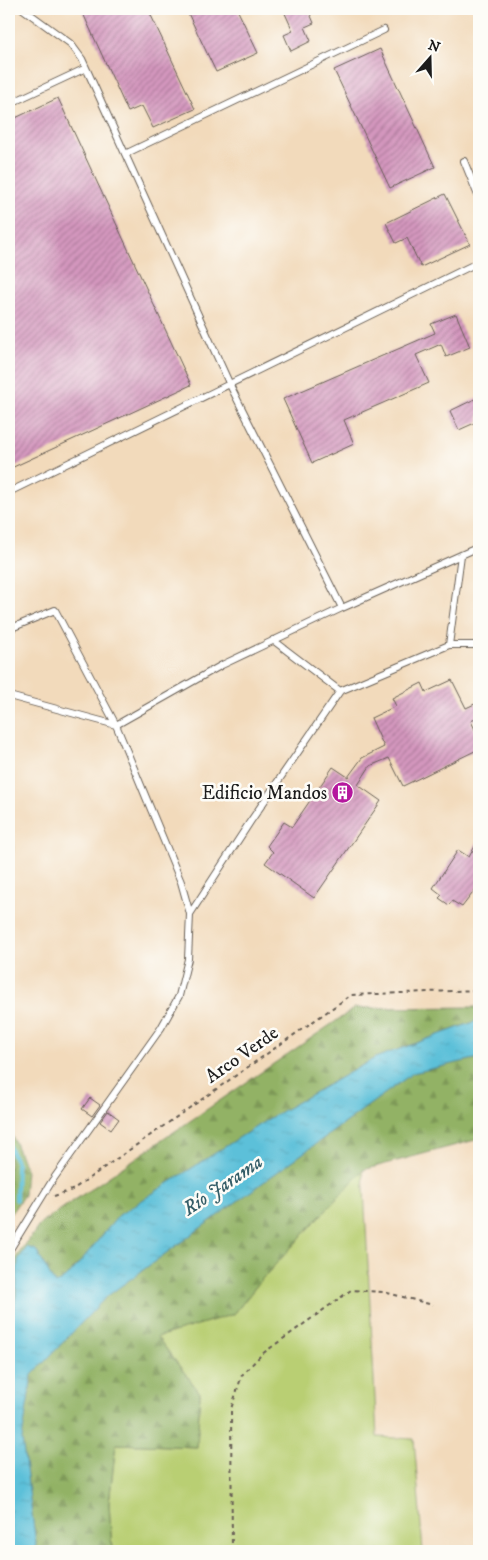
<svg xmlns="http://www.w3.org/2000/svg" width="488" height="1560" font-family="'IM FELL DW Pica',serif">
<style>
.grass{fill:#b9cf73;stroke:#6a7648}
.forest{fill:url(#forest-firs);stroke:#576740}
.water{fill:url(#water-ripples);stroke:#3c6e7a}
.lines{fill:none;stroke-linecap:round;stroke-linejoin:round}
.stream{stroke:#5bc0d9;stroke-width:4}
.building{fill:url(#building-hatch)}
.lane-casing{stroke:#675e54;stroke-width:8}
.path{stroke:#675e54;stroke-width:2;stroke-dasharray:4 4;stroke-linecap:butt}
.lane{stroke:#fff;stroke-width:6}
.labels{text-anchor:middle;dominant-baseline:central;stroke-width:5;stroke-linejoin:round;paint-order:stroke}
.poi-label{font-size:19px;fill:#1c1c1c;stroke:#fdfcf7;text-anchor:end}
.street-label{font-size:19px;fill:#1c1c1c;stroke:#fdfcf7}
.water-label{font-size:20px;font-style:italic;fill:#355e68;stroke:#fdfcf7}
</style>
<defs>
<pattern id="forest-firs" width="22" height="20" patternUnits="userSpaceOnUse" patternTransform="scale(1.25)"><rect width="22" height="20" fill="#92b265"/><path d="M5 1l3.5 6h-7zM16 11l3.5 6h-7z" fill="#7d9857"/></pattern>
<pattern id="water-ripples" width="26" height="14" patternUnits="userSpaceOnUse" patternTransform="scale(1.25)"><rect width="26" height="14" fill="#5bc0d9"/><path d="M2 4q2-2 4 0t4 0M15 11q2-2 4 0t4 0" fill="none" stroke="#4fa4ba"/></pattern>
<pattern id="building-hatch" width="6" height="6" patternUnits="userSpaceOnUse" patternTransform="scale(1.25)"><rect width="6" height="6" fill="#d497be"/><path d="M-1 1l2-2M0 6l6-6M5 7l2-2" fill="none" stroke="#ab7a9a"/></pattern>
</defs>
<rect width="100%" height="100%" fill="#fdfcf7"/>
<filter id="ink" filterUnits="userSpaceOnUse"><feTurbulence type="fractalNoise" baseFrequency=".02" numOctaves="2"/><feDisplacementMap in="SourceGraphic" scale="10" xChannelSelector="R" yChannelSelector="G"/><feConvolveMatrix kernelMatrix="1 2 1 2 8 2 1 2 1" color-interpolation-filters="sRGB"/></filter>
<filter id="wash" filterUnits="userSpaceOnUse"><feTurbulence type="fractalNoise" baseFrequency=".0096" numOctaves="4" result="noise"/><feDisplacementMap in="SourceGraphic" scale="20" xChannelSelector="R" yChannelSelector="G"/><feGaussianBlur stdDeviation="1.12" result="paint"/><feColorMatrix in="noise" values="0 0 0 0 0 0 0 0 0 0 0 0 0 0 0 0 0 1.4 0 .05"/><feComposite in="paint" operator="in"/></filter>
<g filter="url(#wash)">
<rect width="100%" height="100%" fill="#f2dabb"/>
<path class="grass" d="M363,1170L377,1437L414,1439L423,1551H112L109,1503L116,1444L197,1447L200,1393L157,1337L234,1314L262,1279Z"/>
<path class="forest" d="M9,766L13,849L9,888Z
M479,1007V1139L363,1170L262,1279L234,1314L157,1337L200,1393L197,1447L116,1444L109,1503L112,1551H9V1267L41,1223L355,1008Z
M9,1128L26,1170L24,1195L9,1216Z"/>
<path class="water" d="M479,1020V1058L413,1073L106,1297L32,1375L22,1439L37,1551H9V1331L16,1297L18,1260L27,1247L36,1250L55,1284L70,1274L119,1215L268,1119L375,1058Z"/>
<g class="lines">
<path class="stream" d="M9,1146L17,1164L16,1200"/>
</g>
<g id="blocks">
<path class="building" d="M81,9H148L195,109L153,128L142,106L128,112Z
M186,9H237L258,53L216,72Z
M283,9H308L314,23L305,27L311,41L291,51L284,35L293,31Z
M380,49L435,167L390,188L334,70Z
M58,98L191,385L9,469V121Z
M445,194L470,244L421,267L407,238L396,243L386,223Z
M456,314L470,347L446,357L441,344L416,355L429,383L344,420L354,444L312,463L283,399L435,333L431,324Z
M479,397V421L459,430L450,411Z
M452,680L466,708L479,702V717L471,721L479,738V749L403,786L389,758L370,766L358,785L381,801L314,898L265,863L273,852L267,846L284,822L292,827L333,767L348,777L362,758L384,747L371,718L396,706L392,698L422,683L426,692Z
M479,839V885L462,907L452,901L449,905L439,898L442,895L433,888L458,850L469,857Z
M90,1098L100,1105L92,1116L82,1109Z
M108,1111L119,1119L111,1130L100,1122Z"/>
</g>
</g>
<g filter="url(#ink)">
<use href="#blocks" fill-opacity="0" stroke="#675e54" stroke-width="1"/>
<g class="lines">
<defs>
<path id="lane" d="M23,9L71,44L82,59L230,385L342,608
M9,104L86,68
M125,154L384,30
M464,161L479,198
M9,492L479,262
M9,629L55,610L116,725L181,882L190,914L188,959L179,996L161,1028L52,1181L9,1251
M273,640L340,691
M449,645L461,555
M9,696L116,725L222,665L342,608L479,547
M190,914L250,822L340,691L449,645H479"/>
</defs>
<use href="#lane" class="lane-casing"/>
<path class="path" d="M54,1196L72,1190L351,995L479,990
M232,1551L231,1409L242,1375L262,1354L351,1290L384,1292L433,1305"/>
<use href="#lane" class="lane"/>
</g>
</g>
<defs>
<symbol id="building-disc" viewBox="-11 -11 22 22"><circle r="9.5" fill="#b5179e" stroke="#fdfcf7"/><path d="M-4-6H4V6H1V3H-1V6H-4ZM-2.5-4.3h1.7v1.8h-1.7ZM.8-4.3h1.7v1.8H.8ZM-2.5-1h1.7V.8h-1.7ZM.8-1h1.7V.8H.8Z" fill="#fff"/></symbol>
</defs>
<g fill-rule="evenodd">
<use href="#building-disc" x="330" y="780" width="25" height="25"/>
</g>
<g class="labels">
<g class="poi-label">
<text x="327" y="793">Edificio Mandos</text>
</g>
<g class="street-label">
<text transform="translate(242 1055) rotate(-35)">Arco Verde</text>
</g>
<g class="water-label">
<text transform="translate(223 1186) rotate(-34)">Río Jarama</text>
</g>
</g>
<rect width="488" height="1560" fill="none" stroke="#fdfcf7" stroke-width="30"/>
<g transform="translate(430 58) rotate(20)" stroke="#fdfcf7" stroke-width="4" paint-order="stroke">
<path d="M0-4L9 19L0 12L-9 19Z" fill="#1c1c1c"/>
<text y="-8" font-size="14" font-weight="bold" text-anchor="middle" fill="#1c1c1c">N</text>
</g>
</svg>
